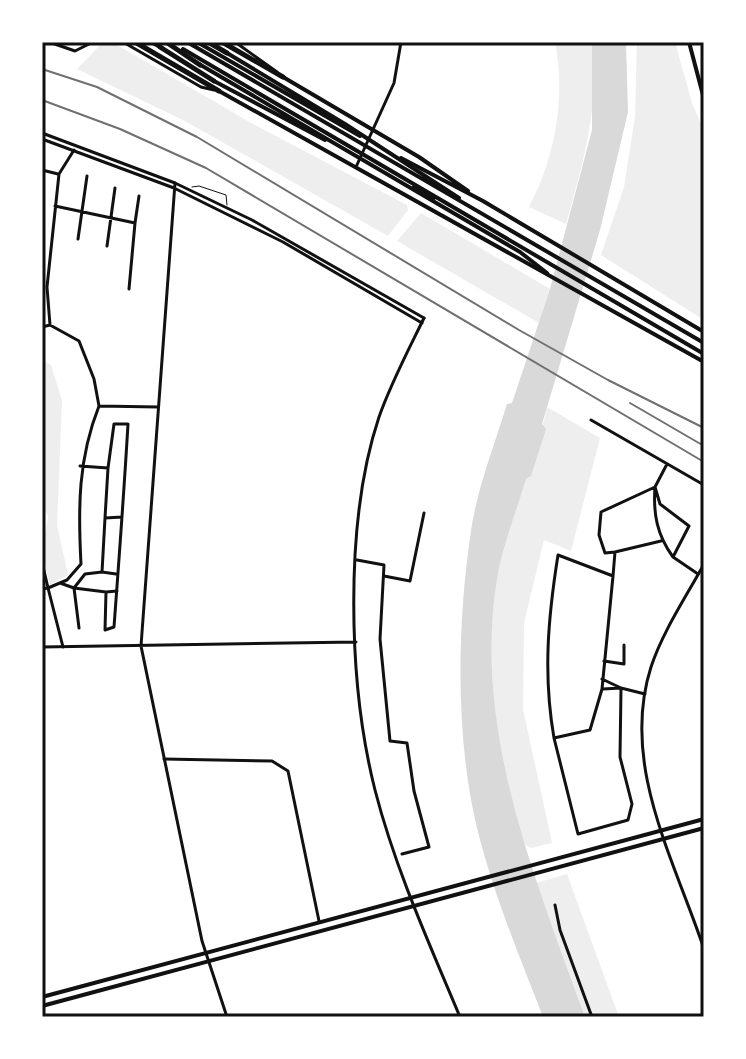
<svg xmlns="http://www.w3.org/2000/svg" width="746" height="1059" font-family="Karla,sans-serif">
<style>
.green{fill:#eee}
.water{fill:#d9d9d9}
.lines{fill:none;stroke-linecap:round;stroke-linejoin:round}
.service{stroke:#111;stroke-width:1}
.minor{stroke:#111;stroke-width:3}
.tertiary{stroke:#111;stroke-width:3}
.secondary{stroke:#111;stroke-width:4}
.primary{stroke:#111;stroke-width:4}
.trunk{stroke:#111;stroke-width:4}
.motorway{stroke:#111;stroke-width:5}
.rail{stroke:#707070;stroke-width:2}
.neatline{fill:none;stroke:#111;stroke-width:3}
</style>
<rect width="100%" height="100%" fill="#fff"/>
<path class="green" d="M103,42H112L253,124L407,205L408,210L388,236L185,121L77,69Z
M555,42H592C600,106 583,163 566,224L529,207C555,157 566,99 555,42Z
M637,42H675L692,103L704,131V320L601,255L624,187L635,117Z
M421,213L550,289L539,323L397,241Z
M43,360L51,365L62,401L57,525L68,575L50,585C41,550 43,549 48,516L42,506Z
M547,407L600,438L571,551L544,540L524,623L523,709L552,843L531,848L523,844C496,765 483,655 498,573C504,542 517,510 526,479L531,476Z
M567,874L619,1017H585L536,883Z"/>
<path class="water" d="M592,42H626L628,112L600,230L542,424L546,429L531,476L526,479C517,510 504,542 498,573C471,727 534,875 585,1017H543C519,955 493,893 477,828C455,737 457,624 471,531C477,489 494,446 507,404L512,403L550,289L592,130Z"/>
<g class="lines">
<path class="service" d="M192,187L199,186L226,195L227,205"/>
<path class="minor" d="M49,42L75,51L93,42
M123,42L201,87L214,90
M235,42L277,72
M42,170L58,174
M175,183L252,220L424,318
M174,188L283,242L422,323
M55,206L135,223L129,289
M135,223L139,196
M78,239L87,176
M107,246L115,188
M50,325L47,287L59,174L74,150
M42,327L50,325L79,341L94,379L99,406
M591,420L704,485
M667,464L655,487L660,504L689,526L673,557L698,574
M80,466L108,468L114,424H128C124,492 119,560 114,627L105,630L106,592L117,591
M108,468L105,518L122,517
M105,518L102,572L116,574
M615,552L605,553L599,535L601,512L655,487C653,514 657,535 673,557
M357,560L384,565L380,639L390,741L407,743L414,791L429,847L402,854
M42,562L48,588L42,589
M102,572L85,574L74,588L106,592
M384,576L410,581L424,513
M613,576L615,552L661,541
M60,583L74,588L79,628
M63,647L48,588L67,580L81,564C78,508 78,459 99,406L158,407
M604,661L624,664V645
M602,679L621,688L603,689
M554,738C543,675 548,618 558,555L613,576L602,689L590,730L554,738L578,834L628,820L632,804L620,757L621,688L645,694
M164,759L272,761L288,771L319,921
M555,905L560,930L592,1017"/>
<path class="tertiary" d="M42,133L175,183L141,646L202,941L227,1017
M42,139L174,188
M356,167L394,83L401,42
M424,318C408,351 391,383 379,417C344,522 348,683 375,790C395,868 429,943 460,1017
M704,564C686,597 663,631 651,667C620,764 674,859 704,949
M42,647L356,642"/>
<path class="secondary" d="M689,42L704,99"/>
<path class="primary" d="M283,77L419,157L468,191
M219,91L704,362
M401,158L483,201L704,332
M42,997L704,819
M42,1006L704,828"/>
<path class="trunk" d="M151,42L162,48
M187,42L704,343
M197,42L360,136
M183,49L704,354
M227,53L345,124L459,198
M199,64L520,252L547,273
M214,81L325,140
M414,187L434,198"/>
<path class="motorway" d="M135,42L219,91
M166,42L200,65
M208,42L227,53
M222,42L283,77
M160,47L214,81"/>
<path class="rail" d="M42,69L97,87L197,137L519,330L608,380L704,428
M42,100L120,129L206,168L704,462
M630,403L704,446"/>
</g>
<rect width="746" height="1059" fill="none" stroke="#ffffff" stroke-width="88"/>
<rect x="44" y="44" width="658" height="971" class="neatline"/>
</svg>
